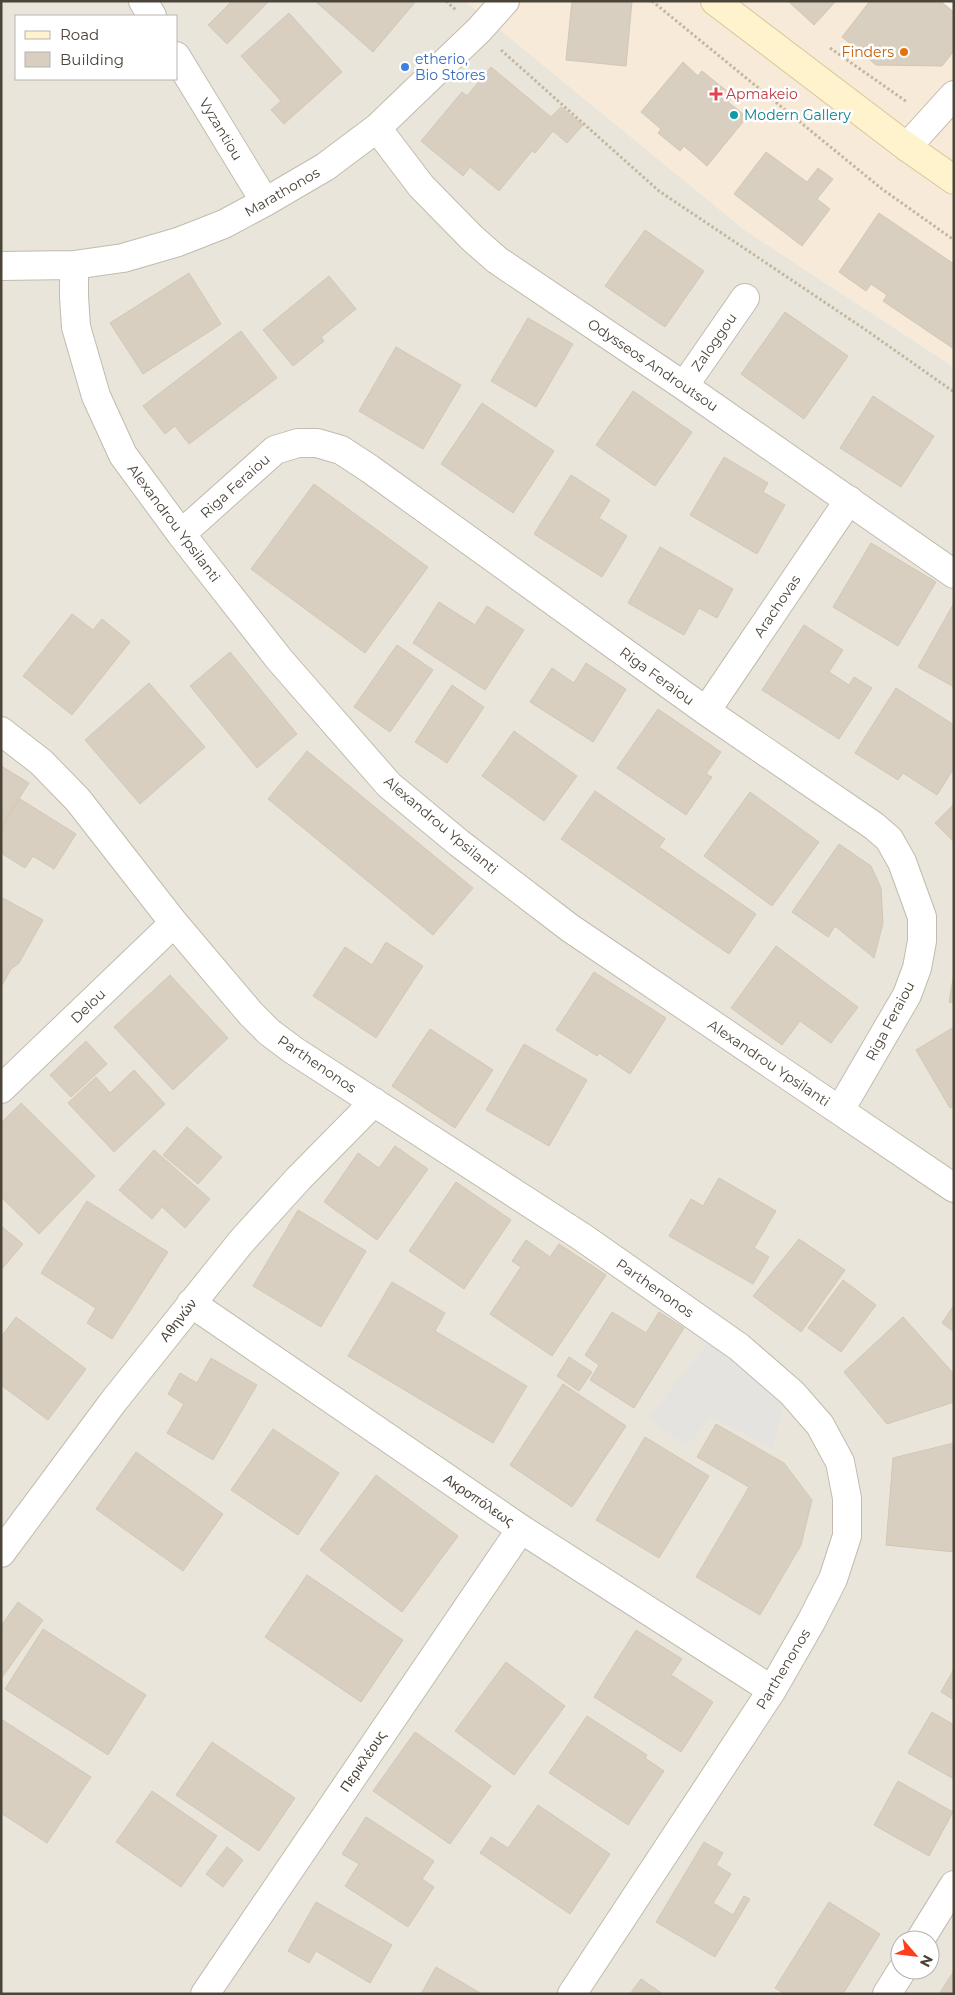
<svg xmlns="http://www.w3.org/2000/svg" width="955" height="1995" font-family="Montserrat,sans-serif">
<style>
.residential{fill:#eae5da;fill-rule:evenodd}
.commercial{fill:#f7ead8}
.parking{fill:#e5e3e0}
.building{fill:#d8cfc1;stroke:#d3c7b4}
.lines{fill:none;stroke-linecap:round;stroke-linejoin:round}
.minor-casing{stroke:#c2bbae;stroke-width:30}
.secondary-casing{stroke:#d6c79b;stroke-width:30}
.path{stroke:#c4b79f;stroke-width:3;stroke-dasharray:2.5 2.5;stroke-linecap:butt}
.minor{stroke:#fff;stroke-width:28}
.secondary{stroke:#fff3cd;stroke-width:28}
.food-dot{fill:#e8710a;stroke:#fff;stroke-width:2}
.shop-dot{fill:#3f7fe0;stroke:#fff;stroke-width:2}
.health-dot{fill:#e0444e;stroke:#fff;stroke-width:2}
.culture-dot{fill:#0f9aa8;stroke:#fff;stroke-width:2}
.labels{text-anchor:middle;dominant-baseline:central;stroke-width:5;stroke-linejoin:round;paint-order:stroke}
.food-label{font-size:14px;fill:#c56008;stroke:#fff;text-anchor:end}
.shop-label{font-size:14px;fill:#366cbe;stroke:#fff;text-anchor:start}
.health-label{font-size:14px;fill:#be3a42;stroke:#fff;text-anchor:start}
.culture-label{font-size:14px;fill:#0d838f;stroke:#fff;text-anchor:start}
.street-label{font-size:14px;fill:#4b4439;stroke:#fff}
</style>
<rect width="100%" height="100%" fill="#f6f3ec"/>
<path class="residential" d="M1,1H465L746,231L954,367V1972L939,1994H1ZM16,16H176V79H16ZM900,1940H930V1970H900Z"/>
<path class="commercial" d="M465,1H941L954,13V367L746,231Z"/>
<path class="parking" d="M714,1335L786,1395L772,1448L712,1417L686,1447L648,1417Z"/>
<path class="building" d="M232,1H269L227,44L208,25Z
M315,1H416L373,52Z
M572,1H632L626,66L566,60Z
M788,1H836L814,25Z
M870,1H940L954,12V51L942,66L876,65L842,37Z
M289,13L342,72L284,124L271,110L281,101L241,56Z
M683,62L698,76L702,71L733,96L728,102L747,117L707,166L684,146L680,151L658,133L661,129L641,112Z
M491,67L551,117L561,107L583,125L567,143L553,131L535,153L532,151L499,191L470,167L463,176L421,141L462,92L467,96Z
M766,152L807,182L818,168L833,179L817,199L830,209L802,246L734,194Z
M879,213L954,264V349L883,301L887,295L871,284L866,291L839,272Z
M645,230L704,271L665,327L605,286Z
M189,273L221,324L143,374L110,323Z
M329,276L356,309L321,337L324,341L293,366L263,330Z
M785,312L848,356L804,419L741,374Z
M528,318L573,344L536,407L491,381Z
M241,331L277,378L189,444L175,426L165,434L143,406Z
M396,347L461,385L423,449L359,411Z
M633,391L692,432L655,486L596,445Z
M873,396L934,436L901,487L840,448Z
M482,403L554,451L513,513L441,464Z
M724,457L768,483L763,492L785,505L757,554L690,515Z
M571,475L610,500L599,518L627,536L602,577L534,534Z
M314,484L428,567L365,653L251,569Z
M871,543L936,582L898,646L833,607Z
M660,547L733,589L717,618L699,608L684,635L628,603Z
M439,602L475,625L487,606L524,630L485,690L413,643Z
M954,603V687L918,667Z
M72,614L93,630L102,619L130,642L72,715L23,676Z
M804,625L843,650L829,672L849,685L854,677L872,688L839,739L762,690Z
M397,645L433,670L390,732L354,707Z
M230,652L297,734L257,768L190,686Z
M586,663L626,689L593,742L530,702L552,668L574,683Z
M149,683L205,747L140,804L85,740Z
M452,685L484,707L447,763L415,742Z
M896,688L954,725V768L937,795L903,773L898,780L855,753Z
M658,709L721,752L706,774L712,777L686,815L617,768Z
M514,731L577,776L544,821L482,776Z
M307,751L473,888L433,935L268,799Z
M1,766L29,783L1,827Z
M595,791L665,839L659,847L756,914L729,954L561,839Z
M750,792L819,842L772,906L704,856Z
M20,799L76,834L54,869L33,856L25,868L1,853V829Z
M954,804V842L935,823Z
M839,844L871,866L881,888L883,923L874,958L835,926L828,937L792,912Z
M1,897L43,920L19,963L11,969L1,987Z
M386,942L423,966L376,1038L313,996L345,947L372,965Z
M776,946L858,1007L831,1043L800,1021L782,1045L731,1008Z
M594,972L666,1018L630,1074L599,1053L597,1056L556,1030Z
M954,973V1003L949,1002Z
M170,975L228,1038L173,1090L114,1027Z
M954,1027V1106L950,1108L916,1050Z
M430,1029L493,1070L455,1128L392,1086Z
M86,1041L107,1064L71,1097L50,1075Z
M524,1044L587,1080L549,1146L486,1110Z
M134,1070L165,1104L114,1152L68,1103L96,1077L110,1093Z
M21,1103L95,1176L39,1234L1,1197V1123Z
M187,1127L222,1157L198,1184L163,1155Z
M395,1146L428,1169L377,1240L324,1202L358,1153L379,1168Z
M154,1150L210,1199L185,1228L162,1207L152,1219L119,1190Z
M719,1178L776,1211L754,1248L769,1257L753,1284L669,1236L691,1199L703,1206Z
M456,1182L511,1220L464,1289L409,1251Z
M87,1201L168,1252L112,1339L87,1323L96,1308L41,1273Z
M298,1210L366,1251L321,1327L253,1286Z
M1,1226L23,1244L1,1270Z
M799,1239L845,1270L801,1332L753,1296Z
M526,1240L550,1257L559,1244L606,1275L552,1356L490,1314L521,1267L512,1261Z
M843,1280L876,1305L841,1352L808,1328Z
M392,1282L445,1313L435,1331L527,1386L493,1443L348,1356Z
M954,1305V1332L942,1323Z
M612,1312L646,1333L659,1312L684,1328L634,1408L590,1380L599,1365L585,1355Z
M16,1317L86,1369L48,1420L1,1385V1337Z
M903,1317L954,1374V1402L887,1424L844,1372Z
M569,1357L592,1372L579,1391L557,1376Z
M211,1358L257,1385L213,1460L167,1433L184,1404L168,1394L180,1373L197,1383Z
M563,1384L626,1426L572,1507L510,1465Z
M716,1424L784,1463L812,1500L801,1545L760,1615L696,1577L749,1487L697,1457Z
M273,1429L339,1473L298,1535L231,1490Z
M645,1437L709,1476L659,1558L596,1520Z
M954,1443V1552L886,1545L893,1458Z
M136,1452L223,1514L183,1571L96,1509Z
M376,1475L458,1536L402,1612L320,1550Z
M307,1575L403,1640L361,1702L265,1637Z
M18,1602L43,1620L1,1679V1626Z
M43,1629L146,1695L108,1755L5,1689Z
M636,1630L682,1659L671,1675L713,1702L681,1752L594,1697Z
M506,1662L565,1706L514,1775L455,1731Z
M954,1669V1700L941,1692Z
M932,1712L954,1725V1779L908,1753Z
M587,1716L647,1755L645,1758L664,1771L628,1825L549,1773Z
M1,1719L91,1777L47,1843L1,1813Z
M415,1732L491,1786L450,1844L373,1791Z
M212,1742L295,1798L259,1851L176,1795Z
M898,1781L953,1812L929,1856L874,1825Z
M152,1791L217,1836L181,1887L116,1842Z
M538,1805L610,1854L570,1914L480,1853L491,1837L508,1848Z
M366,1817L434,1861L422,1879L434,1887L408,1927L345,1886L359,1864L342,1854Z
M704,1842L723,1853L716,1865L731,1874L713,1903L733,1915L744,1896L750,1899L715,1957L656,1922Z
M227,1847L243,1860L223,1887L206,1874Z
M316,1902L392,1945L370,1983L316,1951L309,1963L288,1951Z
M829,1902L880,1934L843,1994H785L775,1988Z
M436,1967L482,1994H421Z
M954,1971V1994H939Z
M641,1979L663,1994H630Z"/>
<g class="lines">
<defs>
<path id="minor" d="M143,1L152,16
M176,56L265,202
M377,128L421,186L472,238L497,260L684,386L954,574
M907,147L954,95
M74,265V297L76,327L96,396L123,455L181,534L279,659L389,785L459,843L570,928L954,1188
M1,266L74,265L123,258L178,242L224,224L265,202L325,167L377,128L479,30L505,1
M684,386L745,298
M181,534L275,450L298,443H317L341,450L370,469L706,711L874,826L889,839L902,862L922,917V941L917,968L907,995L840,1110
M706,711L849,500
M1,731L41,762L78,800L174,923L251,1014L269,1032L293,1050L582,1237L739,1347L792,1393L820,1425L840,1462L847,1498V1536L833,1579L811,1622L772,1690L572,1994
M1,1089L174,923
M191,1303L521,1529L772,1690
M1,1553L113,1402L241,1242L299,1178L374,1102
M920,1940L954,1885
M205,1994L521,1529
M887,1994L902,1970"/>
<path id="secondary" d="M715,1L907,147L954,180"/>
</defs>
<use href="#minor" class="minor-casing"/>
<use href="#secondary" class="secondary-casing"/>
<path class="path" d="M446,1L457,11
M652,1L882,189L954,240
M830,48L907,102
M501,50L659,191L863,328L954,392"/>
<use href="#minor" class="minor"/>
<use href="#secondary" class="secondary"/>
</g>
<circle class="food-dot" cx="904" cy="52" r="5"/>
<circle class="shop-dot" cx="405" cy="67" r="5"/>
<path class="health-dot" d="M713.5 86.5h5v5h5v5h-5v5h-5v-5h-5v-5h5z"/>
<circle class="culture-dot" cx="734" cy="115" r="5"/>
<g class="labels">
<g class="food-label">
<text x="894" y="52">Finders</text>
</g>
<g class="shop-label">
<text x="415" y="59">etherio,<tspan x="415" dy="16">Bio Stores</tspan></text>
</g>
<g class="health-label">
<text x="726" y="94">Apmakeio</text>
</g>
<g class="culture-label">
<text x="744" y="115">Modern Gallery</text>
</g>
<g class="street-label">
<text transform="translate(221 129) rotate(59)">Vyzantiou</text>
<text transform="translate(282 192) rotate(-30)">Marathonos</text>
<text transform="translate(714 342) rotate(-55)">Zaloggou</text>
<text transform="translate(653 365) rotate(34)">Odysseos Androutsou</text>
<text transform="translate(235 486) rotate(-42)">Riga Feraiou</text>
<text transform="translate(174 523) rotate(53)">Alexandrou Ypsilanti</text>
<text transform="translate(777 606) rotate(-56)">Arachovas</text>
<text transform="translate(657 676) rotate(36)">Riga Feraiou</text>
<text transform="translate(441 825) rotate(40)">Alexandrou Ypsilanti</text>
<text transform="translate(88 1006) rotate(-44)">Delou</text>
<text transform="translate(890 1021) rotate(-62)">Riga Feraiou</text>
<text transform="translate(769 1063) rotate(34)">Alexandrou Ypsilanti</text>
<text transform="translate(317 1064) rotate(34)">Parthenonos</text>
<text transform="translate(655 1288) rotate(35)">Parthenonos</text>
<text transform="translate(178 1320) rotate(-52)">Αθηνών</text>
<text transform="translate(479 1500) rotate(34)">Ακροπόλεως</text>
<text transform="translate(783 1669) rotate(-59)">Parthenonos</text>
<text transform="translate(363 1761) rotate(-56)">Περικλέους</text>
</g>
</g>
<rect width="955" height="1995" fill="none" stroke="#4b4439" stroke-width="5"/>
<rect x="15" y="15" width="162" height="65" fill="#ffffff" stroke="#b7b4b0"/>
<rect x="25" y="31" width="25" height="8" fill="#fff3cd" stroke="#b7b4b0"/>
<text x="60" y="40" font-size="15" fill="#4b4439">Road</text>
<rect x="25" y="52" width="25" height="15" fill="#d8cfc1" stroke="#b7b4b0"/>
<text x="60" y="65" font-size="15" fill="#4b4439">Building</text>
<g transform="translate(915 1955) rotate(118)"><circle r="24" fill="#ffffff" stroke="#b7b4b0"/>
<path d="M0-4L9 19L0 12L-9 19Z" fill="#fc3f1d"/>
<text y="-8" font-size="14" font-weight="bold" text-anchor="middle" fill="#4b4439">N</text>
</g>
</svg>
